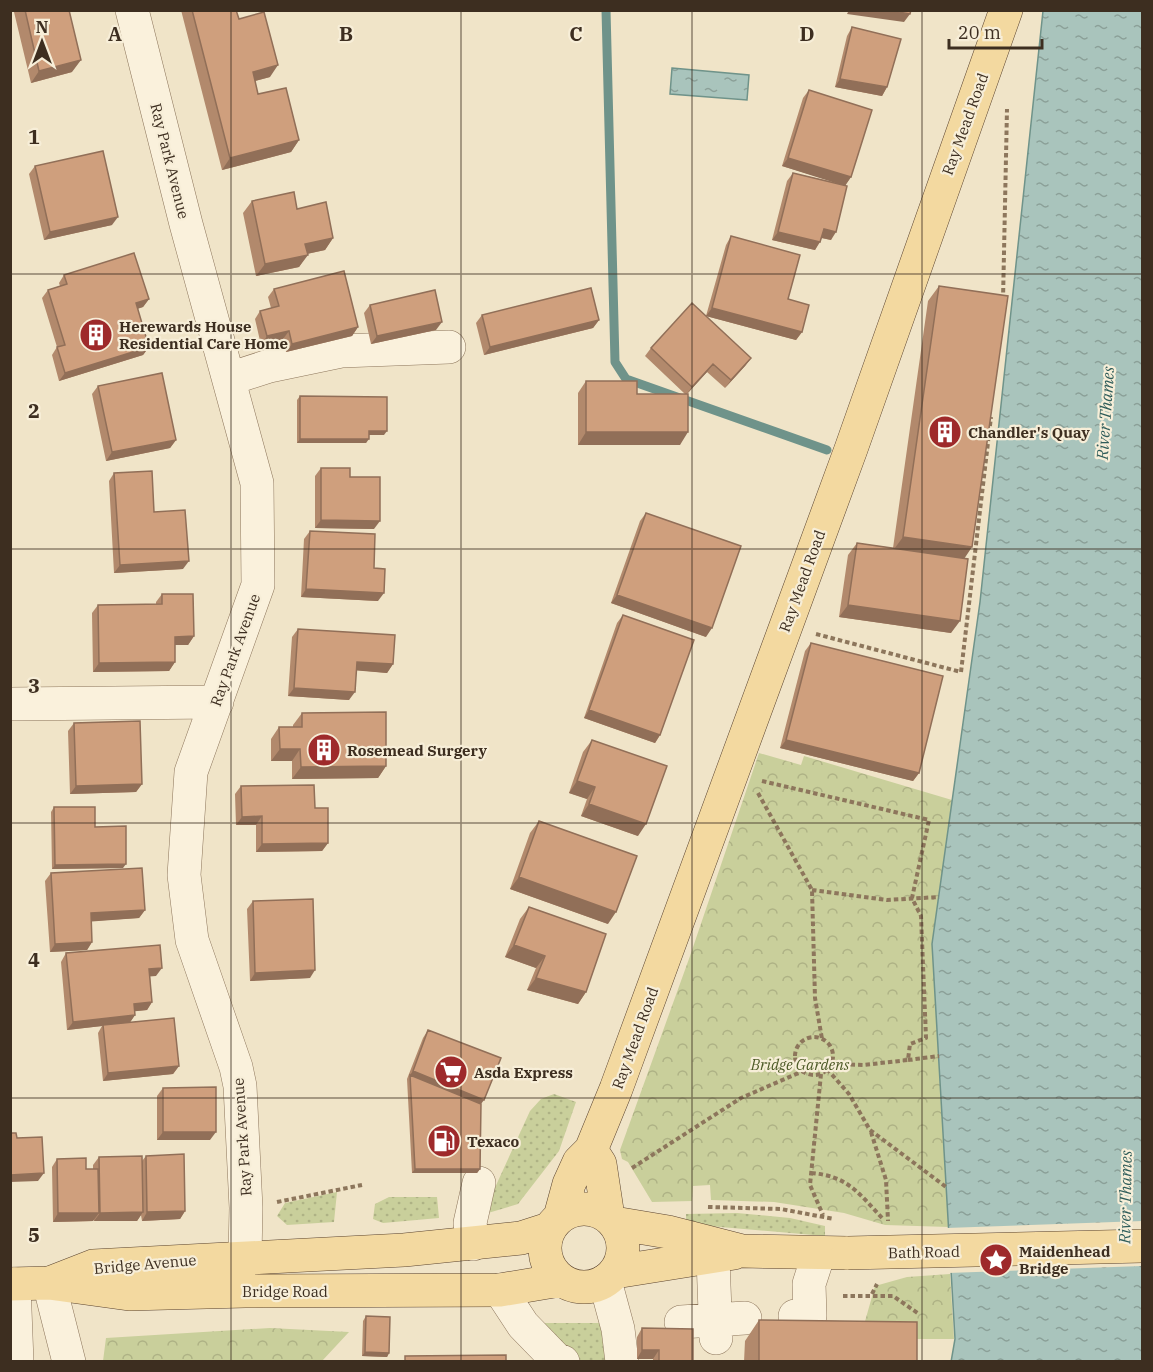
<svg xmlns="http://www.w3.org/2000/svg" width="1153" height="1372" font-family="'IBM Plex Serif',serif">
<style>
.grass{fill:url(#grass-dots)}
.forest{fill:url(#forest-crowns)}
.water{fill:url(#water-ripples);stroke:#6f938a;stroke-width:1.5}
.pier{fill:#f0e4c8}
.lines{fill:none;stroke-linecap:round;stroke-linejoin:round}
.stream{stroke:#6f938a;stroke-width:9}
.minor-casing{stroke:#8d765c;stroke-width:34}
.major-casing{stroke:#5b4430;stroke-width:34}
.path{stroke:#8d765c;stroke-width:4;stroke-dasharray:4.5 3;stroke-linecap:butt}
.minor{stroke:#faf1dc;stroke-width:33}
.major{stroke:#f3d9a0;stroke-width:33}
.major-bridge-casing{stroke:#5b4430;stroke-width:34;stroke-linecap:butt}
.major-bridge{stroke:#f3d9a0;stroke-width:33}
.wall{fill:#b2896c}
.shaded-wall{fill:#916f58}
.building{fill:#cf9f7d;stroke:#916f58;stroke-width:1.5}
.grid{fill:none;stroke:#3d2e20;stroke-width:1.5;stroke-opacity:0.55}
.labels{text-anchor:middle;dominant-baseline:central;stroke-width:4.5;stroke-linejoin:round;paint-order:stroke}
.street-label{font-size:15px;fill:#3d2e20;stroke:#f7eed8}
.poi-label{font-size:15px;font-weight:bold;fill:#3d2e20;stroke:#f7eed8;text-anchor:start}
.park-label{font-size:15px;font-style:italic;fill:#4d5a26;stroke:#f7eed8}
.water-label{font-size:16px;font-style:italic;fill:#2f5d5a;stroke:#f7eed8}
.grid-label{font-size:20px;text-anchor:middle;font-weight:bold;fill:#3d2e20;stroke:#f7eed8;stroke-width:4.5;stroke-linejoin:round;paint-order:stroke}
</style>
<defs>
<pattern id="grass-dots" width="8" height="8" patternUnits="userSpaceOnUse" patternTransform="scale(1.5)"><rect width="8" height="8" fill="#c9cf9b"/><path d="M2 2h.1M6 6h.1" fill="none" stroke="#aeb285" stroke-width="1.8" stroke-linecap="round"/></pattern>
<pattern id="forest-crowns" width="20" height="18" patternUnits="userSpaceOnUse" patternTransform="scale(1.5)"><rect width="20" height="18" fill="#c9cf9b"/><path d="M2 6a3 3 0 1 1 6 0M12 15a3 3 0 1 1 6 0" fill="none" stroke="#aeb285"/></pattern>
<pattern id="water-ripples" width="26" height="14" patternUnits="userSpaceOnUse" patternTransform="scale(1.5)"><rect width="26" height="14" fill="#a9c4bc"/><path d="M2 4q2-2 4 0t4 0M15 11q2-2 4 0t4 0" fill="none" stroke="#8ba098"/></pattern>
</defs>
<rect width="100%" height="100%" fill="#f0e4c8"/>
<path class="grass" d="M554,1094L576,1102L559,1151L518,1204L488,1213L487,1205L530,1111L541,1099Z
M337,1192L334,1222L287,1225L277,1216L285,1203Z
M389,1197H437L439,1218L383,1223L373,1219L375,1204Z
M737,1213L790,1218L825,1226V1236L686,1224V1214Z
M530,1323H604L608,1361L580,1360L544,1338Z"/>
<path class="forest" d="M759,753L801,765L804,756L952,800L932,944L949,1227L885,1225L844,1213L774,1202L711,1200L710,1185L693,1186L692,1201L652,1202L628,1162L622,1159L620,1150L690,956Z
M950,1274L954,1339H860L875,1286L907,1277Z
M270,1328L349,1332L322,1361H103L106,1338Z"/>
<path class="water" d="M1043,11H1142V1361L951,1362L955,1339L932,944L980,602Z
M672,68L749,75L747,100L670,94Z"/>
<path class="pier" d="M1142,1221V1266L948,1273L946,1228Z"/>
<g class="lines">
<path class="stream" d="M606,10L615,362L626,379L827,450"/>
<defs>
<path id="minor" d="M132,10L186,224L257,483L258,585L191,772L184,875L192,940L236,1067L240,1086L246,1208L245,1256
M229,379L269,366L341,351L449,347
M10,704L217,702
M473,1244L470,1223L479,1183
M713,1259L716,1338
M605,1281L618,1329L622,1362
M49,1283L69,1362
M14,1284L17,1362
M500,1290L523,1325L556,1359L563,1362
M795,1316H810L809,1284L819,1253
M681,1322L745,1318"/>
<path id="major" d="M591,1150L600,1164L608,1217
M545 1248a39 39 0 1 1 78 0a39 39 0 1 1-78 0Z
M560,1217L569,1184L579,1162L591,1150L616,1089L851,449L1006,10
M614,1223L668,1232L742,1251L848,1253
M615,1272L734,1253
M52,1282L93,1266L404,1250L521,1238L549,1229
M10,1284L49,1283L129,1294L245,1291L500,1290L560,1280"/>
</defs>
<use href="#minor" class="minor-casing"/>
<use href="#major" class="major-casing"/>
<path class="path" d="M1003,300L1007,109
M816,634L961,672L991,417
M762,781L929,820L912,898L921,916L926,1038L910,1044L908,1060L863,1065L830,1064
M758,793L812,890L815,998L822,1039
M812,890L887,900L939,897
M795 1056a19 19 0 1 1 38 0a19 19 0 1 1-38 0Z
M908,1060L939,1056
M827,1069L849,1094L870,1130L946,1187
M821,1074L810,1185L823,1215
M871,1132L886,1180L888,1221
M632,1168L741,1098L803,1071
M811,1173C849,1176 859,1194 884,1220
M277,1202L362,1185
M708,1207L781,1209L834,1219
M872,1294L877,1284
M843,1296H893L919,1314"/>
<use href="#minor" class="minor"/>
<use href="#major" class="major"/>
<defs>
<path id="major-bridge" d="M848,1253L1142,1246"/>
</defs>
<use href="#major-bridge" class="major-bridge-casing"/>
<use href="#major-bridge" class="major-bridge"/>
</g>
<path class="wall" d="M15,10H69L72,72L31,83L14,12Z
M181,10H236L239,19L270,77L255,81L258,94L299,140L291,152L222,170Z
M852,27L887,87L882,96L835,87L847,36Z
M809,90L851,177L845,185L831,240L821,238L815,250L772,240L787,181L793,173L838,183L782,166L803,98Z
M35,166L112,225L44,240L29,174Z
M252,201L297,209L333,238L325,250L307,254L299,267L256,276L243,213Z
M731,236L788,299L802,332L796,340L706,316L726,245Z
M64,275L149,299L143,307L137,309L149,347L143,355L59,381L52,355L57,347L42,298L48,290L60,286L59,283Z
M939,286L964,558L951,633L839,617L848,555L857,543L893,548L928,301Z
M274,289L358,327L352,336L286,352L283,339L261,345L255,319L260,311L271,308L268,297Z
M370,305L436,330L371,344L364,313Z
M482,315L599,320L593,328L484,355L476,323Z
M651,348L751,358L745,366L725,388L707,372L687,394L680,445H578V393L586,381L637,394H685L645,356Z
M98,386L176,440L170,448L106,461L92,394Z
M300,396L384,435H369L366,443H297V400Z
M321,468L350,477L374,529L315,528V476Z
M114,473L154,512L183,569L114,573L109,481Z
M646,513L706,637L611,603L640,521Z
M310,531L374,568L378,601L301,597L304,539Z
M162,594L194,636L188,645H175V662L169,671L93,672L92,613L98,605L156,604V602Z
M623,615L660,735L655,743L584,718L617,623Z
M298,629L393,664L387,673L357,670L349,700L288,696L292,637Z
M811,643L919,773L913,781L780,748L805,651Z
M302,713L386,766L378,778L292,779V761H271V739L279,727H293V725Z
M74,723L142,784L136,792L70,794L68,731Z
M592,740L638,836L581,816L587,799L569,793L583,752Z
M241,786L315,808L328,843L322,851L256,852V825H236L235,794Z
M54,807L95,827L123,868L52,869L51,812Z
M539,821L608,924L510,889L530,833Z
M51,873L145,910L139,918L91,921L92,942L87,950L50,952L45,881Z
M253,901L310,978L250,981L247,909Z
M529,907L586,992L578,1004L527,990L536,968L505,957L520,919Z
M66,953L156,976H150L152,1002L147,1010L135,1011V1015L130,1022L179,1066L173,1074L103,1081L98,1033L102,1026L67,1030L61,962Z
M428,1030L481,1104L480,1169L477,1173H412L407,1079L423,1038Z
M163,1088L210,1140H157V1096Z
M146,1156L185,1211L180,1219L142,1221L141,1215L137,1221H94V1219L93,1221L53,1222L52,1167L57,1159L86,1169H93V1165L99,1157L142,1161Z
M366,1316L389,1353L387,1357L362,1356L363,1321Z
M759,1320L917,1362H744L745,1341Z
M642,1328L693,1362H653V1359H637V1337Z"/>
<path class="shaded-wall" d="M849,10H887L910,14L904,22L847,14Z
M81,60L72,72L31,83L39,71Z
M278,65L270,77L244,84L253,72Z
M840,79L887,87L882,96L835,87Z
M299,140L291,152L222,170L230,158Z
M788,158L851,177L845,186L782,166Z
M118,217L112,225L44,240L50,232Z
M824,229L836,232L831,240L818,237Z
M778,232L820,242L815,250L772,240Z
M333,238L325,250L297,256L305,244Z
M308,255L299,267L256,276L265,264Z
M149,299L143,307L130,311L136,303Z
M712,308L802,332L796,340L706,316Z
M599,320L593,328L484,355L490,347Z
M442,322L436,330L371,344L377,336Z
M358,327L352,336L286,352L292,344Z
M289,331L283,339L261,345L267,336Z
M149,347L143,355L59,381L65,373Z
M751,358L745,366L725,388L731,380Z
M713,364L707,372L686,395L692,387Z
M369,431H387L384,435H366Z
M586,432H688L680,445H578Z
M300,439H369L366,443H297Z
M176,440L170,448L106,461L112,452Z
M321,520L380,521L374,529L315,528Z
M903,537L972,547L962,562L892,552Z
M189,561L183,569L114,573L120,565Z
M306,589L384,593L378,601L301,597Z
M617,595L712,628L706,637L611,603Z
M848,605L960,621L951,633L839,617Z
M194,636L188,645H169L175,637Z
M175,662L169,671L93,672L99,663Z
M357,662L393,664L387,673L351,670Z
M294,688L355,692L349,700L288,696Z
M589,710L660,735L655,743L584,718Z
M786,740L919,773L913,781L780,748Z
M280,749H300L292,761H271Z
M386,766L378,778L292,779L301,767Z
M577,781L595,787L587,799L569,793Z
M142,784L136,792L70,794L76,786Z
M589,804L646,824L638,836L581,816Z
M262,816L256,825H236L242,817Z
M328,843L322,851L256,852L262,844Z
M126,864L123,868L52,869L55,865Z
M519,877L616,912L608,924L510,889Z
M145,910L139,918L85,922L91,913Z
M92,942L87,950L50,952L55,944Z
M514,945L545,956L536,968L505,957Z
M162,968L156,976L143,977L149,969Z
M315,970L310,978L250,981L255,973Z
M536,978L586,992L578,1004L527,990Z
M152,1002L147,1010L128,1012L134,1004Z
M135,1015L129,1024L103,1025L102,1026L67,1030L73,1022Z
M179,1066L173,1074L103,1081L108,1073Z
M413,1071L484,1100L478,1108L410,1075Z
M163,1132H216L210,1140H157Z
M415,1169H480L477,1173H412Z
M44,1173L38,1181L10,1182V1175Z
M185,1211L180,1219L142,1221L147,1212Z
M143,1212L137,1221H94L100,1213Z
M58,1213H99L93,1221L53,1222Z
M642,1350H659L653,1359H637Z
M365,1352L389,1353L387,1357L362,1356Z"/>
<path class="building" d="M25,10H69L81,60L39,71Z
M192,10H236L239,19L264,12L278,65L253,72L258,94L286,88L299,140L230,158Z
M887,10H911L910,14Z
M852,27L901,39L887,87L840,79Z
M809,90L872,110L851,177L788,158Z
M103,151L118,217L50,232L35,166Z
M793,173L847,186L836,232L824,229L820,242L778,232Z
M294,192L297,209L326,202L333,238L305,244L308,255L265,264L252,201Z
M731,236L800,255L788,299L809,305L802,332L712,308Z
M134,253L149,299L136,303L149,347L65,373L57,347L65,345L48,290L67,284L64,275Z
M344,271L358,327L292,344L289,331L267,336L260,311L279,306L274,289Z
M939,286L1008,296L972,547L903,537Z
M591,288L599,320L490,347L482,315Z
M435,290L442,322L377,336L370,305Z
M692,303L751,358L731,380L713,364L692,387L651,348Z
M162,373L176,440L112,452L98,386Z
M586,381H637V394H688V432H586Z
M300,396L387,397V431H369V439H300Z
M321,468H350V477H380V521L321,520Z
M152,471L154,512L185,510L189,561L120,565L114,473Z
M646,513L741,546L712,628L617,595Z
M310,531L375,534L374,568L385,569L384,593L306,589Z
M857,543L968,559L960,621L848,605Z
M162,594H193L194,636L175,637V662L99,663L98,605L162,604Z
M623,615L694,640L660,735L589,710Z
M298,629L395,635L393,664L357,662L355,692L294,688Z
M811,643L943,676L919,773L786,740Z
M386,712V766L301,767L300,749H280L279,727H302V713Z
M140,721L142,784L76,786L74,723Z
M592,740L667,766L646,824L589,804L595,787L577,781Z
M314,785L315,808H328V843L262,844V816L242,817L241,786Z
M54,807H95V827L126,826V864L55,865Z
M539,821L637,856L616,912L519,877Z
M142,868L145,910L91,913L92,942L55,944L51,873Z
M313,899L315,970L255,973L253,901Z
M529,907L606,934L586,992L536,978L545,956L514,945Z
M160,945L162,968L149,969L152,1002L134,1004L135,1015L73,1022L66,953Z
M174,1018L179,1066L108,1073L103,1025Z
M428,1030L501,1058L484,1100L413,1071Z
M410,1075L481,1104L480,1169H415Z
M216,1087V1132H163V1088Z
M10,1133H16L17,1138L42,1137L44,1173L10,1175Z
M184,1154L185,1211L147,1212L146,1156Z
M142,1156L143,1212L100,1213L99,1157Z
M86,1158V1169H98L99,1213H58L57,1159Z
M366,1316L390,1317L389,1353L365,1352Z
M759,1320L917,1322V1362H759Z
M642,1328L693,1329V1362H659V1350H642Z
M506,1355V1362H405V1356Z"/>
<path class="grid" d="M231,10V1362M461,10V1362M692,10V1362M922,10V1362M10,274H1142M10,549H1142M10,823H1142M10,1098H1142"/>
<defs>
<symbol id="building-disc" viewBox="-11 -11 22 22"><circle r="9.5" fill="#9e2a2b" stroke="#f7eed8"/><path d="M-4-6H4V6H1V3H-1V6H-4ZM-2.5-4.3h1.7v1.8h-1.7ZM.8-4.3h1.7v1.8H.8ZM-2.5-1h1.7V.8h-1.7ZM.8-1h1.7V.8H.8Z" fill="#fff"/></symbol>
<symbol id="supermarket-disc" viewBox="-11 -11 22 22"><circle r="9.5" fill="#9e2a2b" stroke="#f7eed8"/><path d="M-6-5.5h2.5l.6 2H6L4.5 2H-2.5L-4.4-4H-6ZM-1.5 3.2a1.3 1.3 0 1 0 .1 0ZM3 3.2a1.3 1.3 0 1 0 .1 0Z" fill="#fff"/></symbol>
<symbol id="fuel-disc" viewBox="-11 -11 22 22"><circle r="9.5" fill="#9e2a2b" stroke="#f7eed8"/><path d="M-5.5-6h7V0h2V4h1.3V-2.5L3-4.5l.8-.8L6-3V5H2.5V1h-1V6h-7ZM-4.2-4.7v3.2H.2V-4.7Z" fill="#fff"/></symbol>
<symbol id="sight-disc" viewBox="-11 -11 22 22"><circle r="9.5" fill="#9e2a2b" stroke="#f7eed8"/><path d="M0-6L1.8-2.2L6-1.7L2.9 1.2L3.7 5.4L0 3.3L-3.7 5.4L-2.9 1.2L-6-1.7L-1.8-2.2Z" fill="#fff"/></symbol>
</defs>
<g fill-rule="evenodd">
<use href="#building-disc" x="77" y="316" width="38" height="38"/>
<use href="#building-disc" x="926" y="413" width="38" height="38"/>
<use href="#building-disc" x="305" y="731" width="38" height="38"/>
<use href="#supermarket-disc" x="432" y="1053" width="38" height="38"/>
<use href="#fuel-disc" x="425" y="1122" width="38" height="38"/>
<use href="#sight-disc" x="977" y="1241" width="38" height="38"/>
</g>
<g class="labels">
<g class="street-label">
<text transform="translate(965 124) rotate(-70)">Ray Mead Road</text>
<text transform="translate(170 161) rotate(76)">Ray Park Avenue</text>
<text transform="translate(802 581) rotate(-70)">Ray Mead Road</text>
<text transform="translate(235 650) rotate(-70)">Ray Park Avenue</text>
<text transform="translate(635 1038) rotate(-70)">Ray Mead Road</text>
<text transform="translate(242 1137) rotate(-94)">Ray Park Avenue</text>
<text transform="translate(924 1252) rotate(-1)">Bath Road</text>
<text transform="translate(145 1264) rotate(-5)">Bridge Avenue</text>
<text x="285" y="1291">Bridge Road</text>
</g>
<g class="poi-label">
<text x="119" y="326">Herewards House<tspan x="119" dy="17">Residential Care Home</tspan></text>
<text x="968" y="432">Chandler's Quay</text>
<text x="347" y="750">Rosemead Surgery</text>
<text x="474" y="1072">Asda Express</text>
<text x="467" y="1141">Texaco</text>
<text x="1019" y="1251">Maidenhead<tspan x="1019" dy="17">Bridge</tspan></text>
</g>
<g class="park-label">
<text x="800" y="1064">Bridge Gardens</text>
</g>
<g class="water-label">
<text transform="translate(1105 413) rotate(-86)">River Thames</text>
<text transform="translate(1125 1197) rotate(-89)">River Thames</text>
</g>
</g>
<g class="grid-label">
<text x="115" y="41">A</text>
<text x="346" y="41">B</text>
<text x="576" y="41">C</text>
<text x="807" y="41">D</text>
<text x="34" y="144">1</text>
<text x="34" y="418">2</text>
<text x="34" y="693">3</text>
<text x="34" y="967">4</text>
<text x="34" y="1242">5</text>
</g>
<rect width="1153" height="1372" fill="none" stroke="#3d2e20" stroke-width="24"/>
<g transform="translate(42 42)" stroke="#f7eed8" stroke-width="4.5" paint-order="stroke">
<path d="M0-4.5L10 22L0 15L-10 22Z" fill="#3d2e20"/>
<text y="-9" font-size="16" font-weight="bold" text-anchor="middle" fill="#3d2e20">N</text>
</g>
<path d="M949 39v9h93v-9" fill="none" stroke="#3d2e20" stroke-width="3"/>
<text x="958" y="39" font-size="18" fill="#3d2e20" stroke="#f7eed8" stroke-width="4.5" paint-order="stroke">20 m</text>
</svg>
